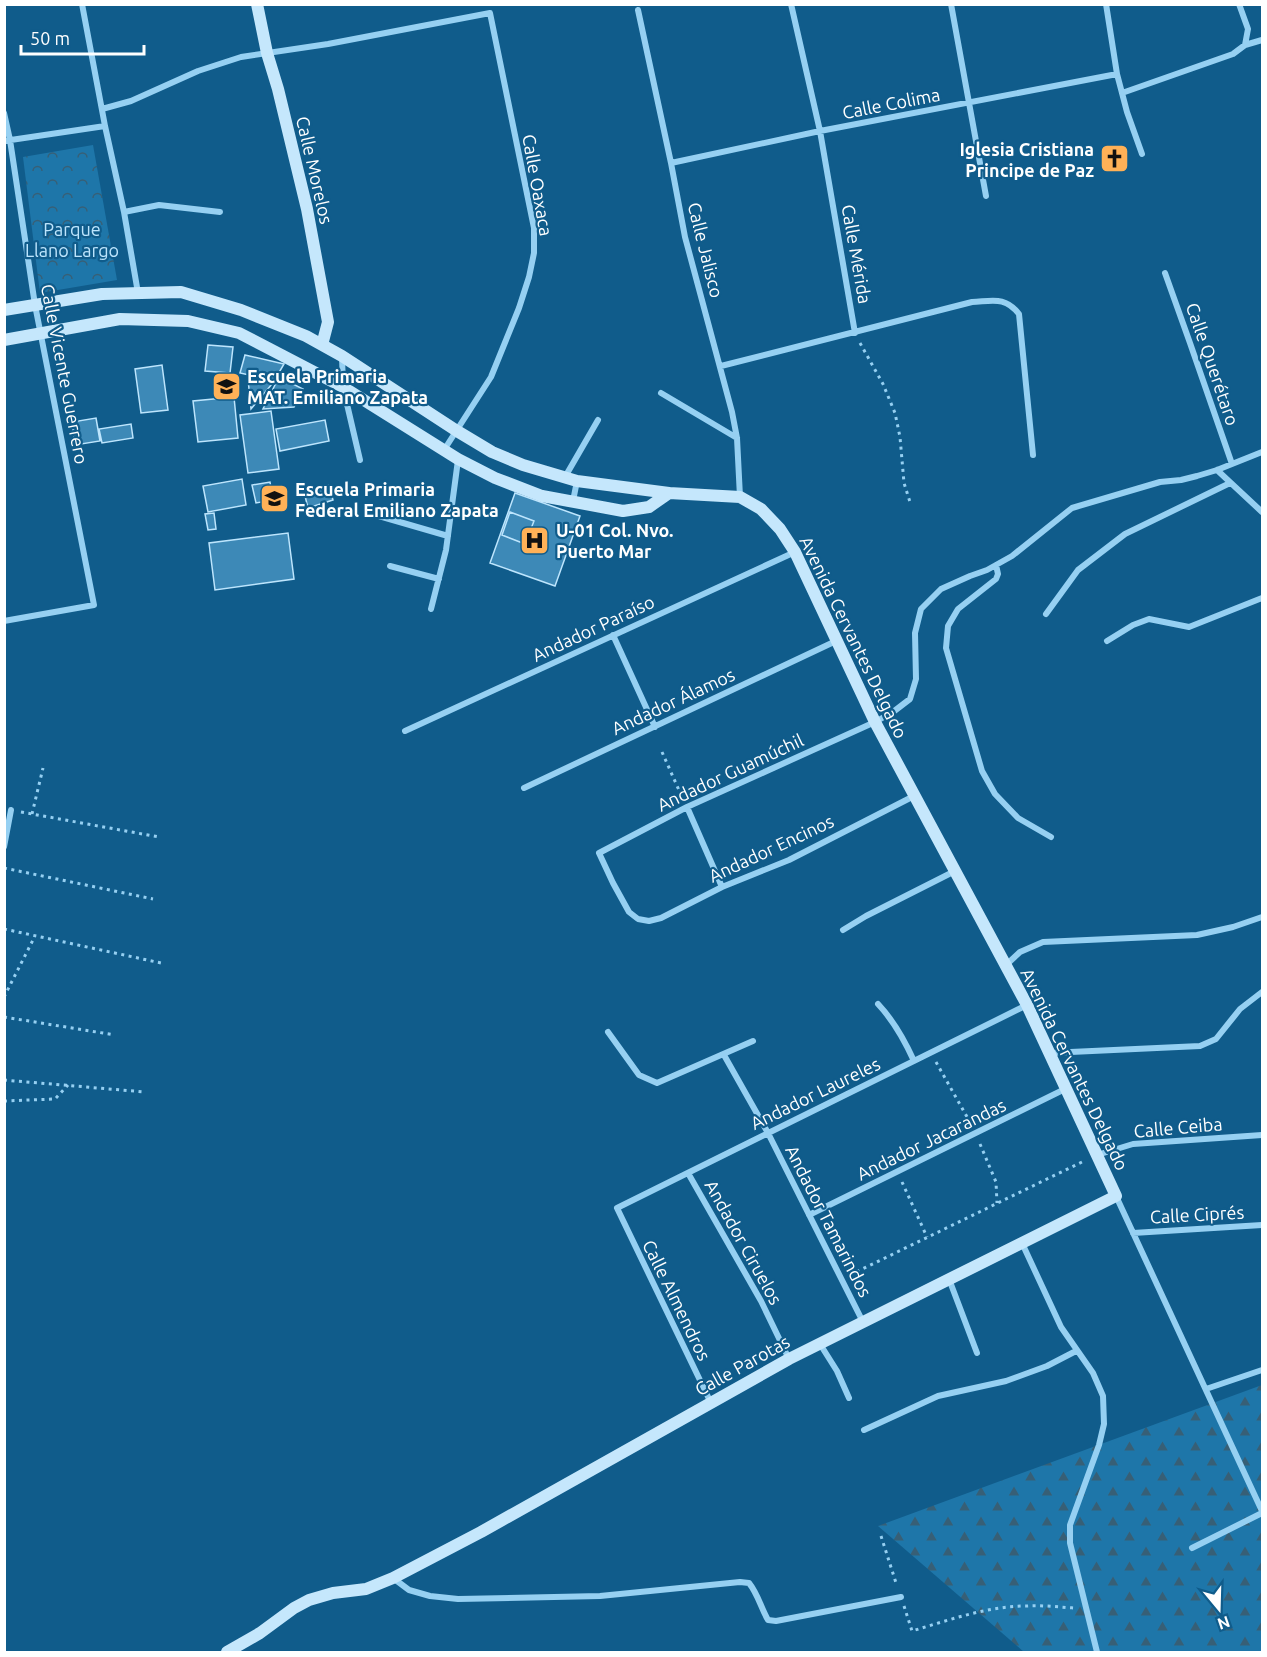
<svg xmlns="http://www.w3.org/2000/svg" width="1267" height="1657" font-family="Ubuntu,sans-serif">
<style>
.forest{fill:url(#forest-firs)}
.park{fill:url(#park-crowns)}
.building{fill:#3d89b7;stroke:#bde5fd;stroke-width:1.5}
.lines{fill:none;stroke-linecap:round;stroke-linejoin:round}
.path{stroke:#96d0f2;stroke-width:3;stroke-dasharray:3 4.5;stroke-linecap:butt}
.street{stroke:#96d0f2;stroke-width:6}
.secondary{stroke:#c5e7fc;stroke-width:12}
.labels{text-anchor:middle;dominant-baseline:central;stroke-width:4.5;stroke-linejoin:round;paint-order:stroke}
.street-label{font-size:18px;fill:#fff;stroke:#105c8b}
.poi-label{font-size:18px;font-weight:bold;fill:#fff;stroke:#105c8b;text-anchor:start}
.park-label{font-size:18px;fill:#bde5fd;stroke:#105c8b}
</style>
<defs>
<pattern id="forest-firs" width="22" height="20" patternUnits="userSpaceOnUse" patternTransform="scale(1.5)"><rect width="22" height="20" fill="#1e76a9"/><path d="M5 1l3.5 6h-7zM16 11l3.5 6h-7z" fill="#375f76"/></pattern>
<pattern id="park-crowns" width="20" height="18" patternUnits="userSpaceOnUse" patternTransform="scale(1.5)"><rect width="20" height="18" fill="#1e76a9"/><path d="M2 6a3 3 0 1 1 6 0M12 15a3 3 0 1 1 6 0" fill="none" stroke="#375f76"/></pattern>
</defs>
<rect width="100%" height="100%" fill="#105c8b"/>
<path class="forest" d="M1262,1385V1652H1024L878,1526Z"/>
<path class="park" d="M93,145L117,280L40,293L23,157Z"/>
<path class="building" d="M1119,155L1122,163L1105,170L1103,163Z
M208,345L233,347L230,373L205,371Z
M245,355L284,364L273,383L263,378L240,373Z
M162,365L168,410L141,413L135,369Z
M253,377L262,379L272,384L251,409L248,379Z
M279,377L303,389L294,407L263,409Z
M234,397L238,438L198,442L193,401Z
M271,411L279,469L248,473L240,415Z
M96,418L100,441L75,445L72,422Z
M325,420L329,441L280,451L276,429Z
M131,424L133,438L102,443L99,429Z
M242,479L246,505L208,512L203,486Z
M270,482L273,500L256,503L252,485Z
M329,485L333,500L308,508L304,492Z
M515,493L580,516L555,586L490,563Z
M510,512L534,521L525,544L502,535Z
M214,513L216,529L208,530L205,514Z
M288,533L294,579L215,590L209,543Z"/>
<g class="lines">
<path class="path" d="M860,343L883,384L895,413L900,437L904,483L910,502
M662,752L682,797
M21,812L159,837
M32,814L43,768
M4,868L153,899
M4,929L161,963
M4,997L35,936
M4,1017L115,1035
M936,1062L971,1124
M4,1080L145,1092
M4,1101L55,1099L68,1085
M980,1144L996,1182L997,1203
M902,1182L927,1237
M850,1275L1084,1161
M881,1536L897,1586
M904,1606L912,1631C949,1620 988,1606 1027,1606C1042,1605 1058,1607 1074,1608"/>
<path class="street" d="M82,4L105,126L124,212L138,293
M791,4L820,131L855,333
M951,4L986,196
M1106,4L1117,74L1127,112L1142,154
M1239,4L1248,29L1245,45
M638,10L671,163L685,237L732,412L737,438L740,497
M1122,93L1233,54L1245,45L1262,40
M102,109L131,101L198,71L241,57L328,44L490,13L534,228V253L529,277L519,308L491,377L444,450
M4,113L10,140L35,305L94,605L4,621
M4,141L105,126
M671,163L820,131L1117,74
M124,212L159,205L220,212
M1165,273L1190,343L1232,464
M342,356L343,387L360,460
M721,366L972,302C993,301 1005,296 1019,314L1033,455
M661,393L737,438
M1217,470L1262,512
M565,477L598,420
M573,501L577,481
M372,514L448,536
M996,565L998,574L996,579L958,609L948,626L946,648L982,771L995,794L1018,818L1051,837
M390,566L439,579
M431,609L446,550L458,460
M1046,614L1078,570L1125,534L1230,483
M613,635L655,727
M1107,641L1133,625L1149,619L1189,627L1262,598
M405,731L795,552
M524,788L836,641
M914,796L789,860L722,887L661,918L649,921L638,919L629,912L613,883L599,853L687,807L875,722L893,712L910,699L916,679L915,633L921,609L941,589L970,576L987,570L1012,556L1072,508L1160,482L1181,480L1197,476L1217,470L1262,452
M687,807L722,887
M4,847L11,810
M843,930L866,916L955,871
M1006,965L1020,952L1043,942L1197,935L1233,927L1262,917
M878,1004C894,1021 904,1039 914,1061
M608,1032L639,1075L657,1083L753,1041
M1049,1053L1200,1046L1216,1039L1240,1009L1262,992
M724,1055L768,1133L863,1322
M1097,1155L1133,1144L1262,1135
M688,1173L761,1301L789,1359
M1116,1196L1262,1511
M809,1215L1065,1089
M1133,1233L1262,1225
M1022,1243L1061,1327L1093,1373L1103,1396L1104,1424L1099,1445L1070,1525V1543L1097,1652
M949,1279L977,1353
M820,1344L837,1371L849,1398
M1206,1389L1262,1370
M711,1403L617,1208L1027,1005
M864,1430L938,1396L1006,1381L1047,1366L1076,1351
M1192,1548L1262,1513
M393,1578L409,1590L430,1596L458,1599L600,1596L740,1582L749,1583C758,1594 761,1608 768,1620L776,1621L901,1597"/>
<path class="secondary" d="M257,4L267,53L278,89L307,209L328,322L322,345
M4,310L102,294L181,292L241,310L306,336L342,356L457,431L492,452L523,465L577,481L669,493L740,497L761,509L780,529L795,552L875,722L1027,1005L1116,1196L789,1359L481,1532L393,1578L366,1589L333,1593L309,1600L294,1608L260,1633L227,1652
M4,340L120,319L188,321L239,333L343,387L458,459L495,478L542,496L623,511L649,507L669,493"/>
</g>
<defs>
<symbol id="church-square" viewBox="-11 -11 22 22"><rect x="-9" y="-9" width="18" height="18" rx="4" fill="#ffb157" stroke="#105c8b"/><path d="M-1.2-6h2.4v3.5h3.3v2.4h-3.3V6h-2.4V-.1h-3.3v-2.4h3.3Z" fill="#111"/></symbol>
<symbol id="school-square" viewBox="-11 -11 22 22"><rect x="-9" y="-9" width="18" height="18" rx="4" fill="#ffb157" stroke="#105c8b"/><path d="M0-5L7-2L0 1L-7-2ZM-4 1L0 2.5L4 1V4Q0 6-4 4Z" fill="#111"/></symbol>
<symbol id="hospital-square" viewBox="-11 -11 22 22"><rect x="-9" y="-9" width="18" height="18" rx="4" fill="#ffb157" stroke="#105c8b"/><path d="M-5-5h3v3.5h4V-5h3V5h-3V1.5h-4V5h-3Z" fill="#111"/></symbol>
</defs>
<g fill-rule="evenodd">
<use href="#church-square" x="1098" y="142" width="33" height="33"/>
<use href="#school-square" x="210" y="370" width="33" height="33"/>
<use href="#school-square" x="258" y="482" width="33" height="33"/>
<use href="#hospital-square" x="518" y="524" width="33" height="33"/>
</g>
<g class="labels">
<g class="street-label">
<text transform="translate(891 103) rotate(-11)">Calle Colima</text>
<text transform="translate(315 170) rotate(77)">Calle Morelos</text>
<text transform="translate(538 185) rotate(80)">Calle Oaxaca</text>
<text transform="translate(706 250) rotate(76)">Calle Jalisco</text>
<text transform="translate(857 254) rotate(80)">Calle Mérida</text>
<text transform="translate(1213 364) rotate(71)">Calle Querétaro</text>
<text transform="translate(65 374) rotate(79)">Calle Vicente Guerrero</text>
<text transform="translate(593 628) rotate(-25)">Andador Paraíso</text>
<text transform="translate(854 637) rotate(64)">Avenida Cervantes Delgado</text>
<text transform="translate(673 701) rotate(-25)">Andador Álamos</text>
<text transform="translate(730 772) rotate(-25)">Andador Guamúchil</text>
<text transform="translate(771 848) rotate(-25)">Andador Encinos</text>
<text transform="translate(1075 1069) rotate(64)">Avenida Cervantes Delgado</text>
<text transform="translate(815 1093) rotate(-26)">Andador Laureles</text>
<text transform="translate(1178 1127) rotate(-5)">Calle Ceiba</text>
<text transform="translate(931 1139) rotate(-26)">Andador Jacarandas</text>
<text transform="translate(1197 1214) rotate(-3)">Calle Ciprés</text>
<text transform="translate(829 1221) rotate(63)">Andador Tamarindos</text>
<text transform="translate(744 1242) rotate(61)">Andador Ciruelos</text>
<text transform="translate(677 1300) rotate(64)">Calle Almendros</text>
<text transform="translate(742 1365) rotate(-29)">Calle Parotas</text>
</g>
<g class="poi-label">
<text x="1094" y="149" text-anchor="end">Iglesia Cristiana<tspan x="1094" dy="21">Principe de Paz</tspan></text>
<text x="247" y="376">Escuela Primaria<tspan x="247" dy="21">MAT. Emiliano Zapata</tspan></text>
<text x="295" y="489">Escuela Primaria<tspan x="295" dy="21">Federal Emiliano Zapata</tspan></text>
<text x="556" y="530">U-01 Col. Nvo.<tspan x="556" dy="21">Puerto Mar</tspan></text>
</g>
<g class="park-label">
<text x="72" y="229">Parque<tspan x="72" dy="21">Llano Largo</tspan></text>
</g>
</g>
<rect width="1267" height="1657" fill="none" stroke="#ffffff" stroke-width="12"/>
<g transform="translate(1219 1609) rotate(161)" stroke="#105c8b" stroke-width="4.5" paint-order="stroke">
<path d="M0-4.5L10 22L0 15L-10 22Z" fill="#ffffff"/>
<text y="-9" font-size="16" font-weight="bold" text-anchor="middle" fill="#ffffff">N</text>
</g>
<path d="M21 45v9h123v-9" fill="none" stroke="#ffffff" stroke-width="3"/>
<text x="30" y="45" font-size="18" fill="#ffffff" stroke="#105c8b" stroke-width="4.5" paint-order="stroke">50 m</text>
</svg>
